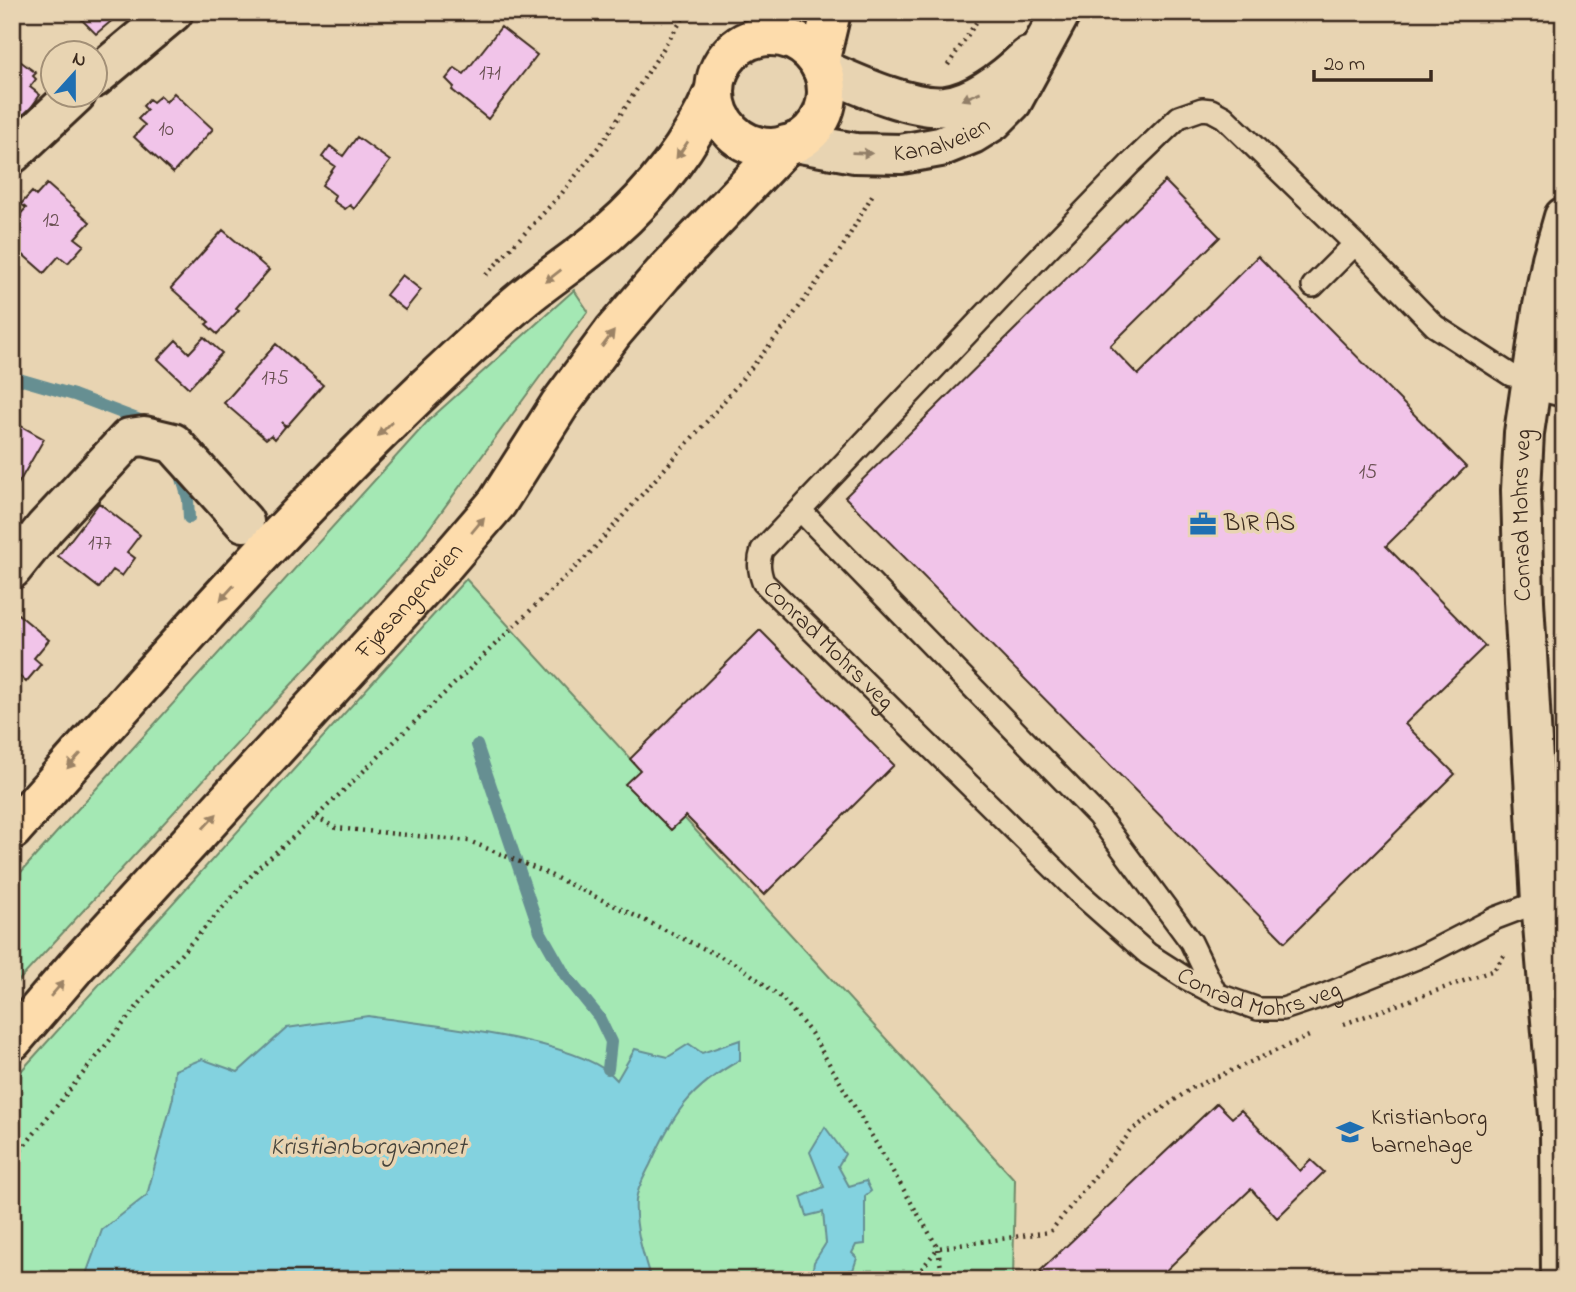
<svg xmlns="http://www.w3.org/2000/svg" width="1576" height="1292" font-family="'Indie Flower',sans-serif">
<style>
.green{fill:#a4e8b4;stroke:#708969;stroke-width:2}
.water{fill:#83d2df;stroke:#668f92;stroke-width:2}
.lines{fill:none;stroke-linecap:round;stroke-linejoin:round}
.stream{stroke:#668f92;stroke-width:12}
.building{fill:#f1c4e9;stroke:#3b2a1e;stroke-width:2}
.service-casing{stroke:#3b2a1e;stroke-width:26}
.minor-casing{stroke:#3b2a1e;stroke-width:44}
.secondary-casing{stroke:#3b2a1e;stroke-width:44}
.trunk-casing{stroke:#3b2a1e;stroke-width:44}
.path{stroke:#3b2a1e;stroke-width:4.5;stroke-dasharray:2 5;stroke-linecap:butt}
.service{stroke:#e8d4b2;stroke-width:21}
.minor{stroke:#e8d4b2;stroke-width:38}
.secondary{stroke:#e8d4b2;stroke-width:38}
.trunk{stroke:#fddcac;stroke-width:38}
.oneway{fill:#927f68}
.oneway2{fill:#9c8365}
.labels{text-anchor:middle;dominant-baseline:central;stroke-width:7;stroke-linejoin:round;paint-order:stroke}
.number-label{font-size:21px;fill:#685051}
.street-label{font-size:24px;fill:#3b2a1e;stroke:#e8d4b2}
.poi-label{font-size:24px;fill:#3b2a1e;stroke:#e8d4b2;text-anchor:start}
.water-label{font-size:26px;font-style:italic;fill:#46433b;stroke:#e8d4b2}
</style>
<rect width="100%" height="100%" fill="#e8d4b2"/>
<filter id="ink" filterUnits="userSpaceOnUse"><feTurbulence type="fractalNoise" baseFrequency=".0143" numOctaves="2"/><feDisplacementMap in="SourceGraphic" scale="14" xChannelSelector="R" yChannelSelector="G"/><feConvolveMatrix kernelMatrix="1 2 1 2 8 2 1 2 1" color-interpolation-filters="sRGB"/></filter>
<g filter="url(#ink)">
<path class="green" d="M574,290L588,311L406,560L12,988V882L429,420Z
M466,579L1015,1180L1013,1280H12V1081Z"/>
<path class="water" d="M368,1016C425,1025 581,1038 617,1080L635,1049L668,1057L689,1044L702,1053L740,1040V1060C689,1088 673,1114 650,1165C645,1175 637,1188 636,1200C634,1227 643,1254 651,1280H84L102,1230L147,1195L173,1098L175,1070L202,1059L238,1072L287,1028Z
M825,1127L845,1154L838,1166L849,1186L866,1181L871,1191L865,1196V1244L856,1245L852,1253L857,1258L853,1270H850V1280H811L814,1262L826,1243L823,1212L807,1216L801,1197L824,1187L810,1152Z"/>
<g class="lines">
<path class="stream" d="M12,377L74,395L148,423
M179,468L188,499L189,518
M477,745L540,931L565,975L599,1017L611,1042L608,1069"/>
</g>
<path class="building" d="M74,12H122L96,34Z
M501,27L537,55L488,119L452,90L454,87L446,79L455,68L464,74Z
M12,55L36,73L33,76L36,79L30,87L40,95L25,116L12,106Z
M174,93L213,129L173,173L134,137L145,125L138,119L147,110L143,106L149,99L153,102L160,96L166,102Z
M357,137L390,161L354,209L350,205L345,209L333,201L335,195L322,185L335,166L322,157L330,146L343,156Z
M1165,181L1220,237L1110,346L1138,375L1258,256L1466,467L1386,546L1485,646L1405,724L1455,774L1285,942L845,497Z
M47,184L90,222L75,238L84,245L68,263L59,256L44,273L12,245V223L26,208L21,204L32,192L36,196Z
M223,230L269,270L236,308L239,310L217,334L206,324L209,322L171,288Z
M402,275L421,290L405,310L386,295Z
M204,337L222,353L189,388L158,359L176,340L189,353Z
M276,344L323,385L287,426L282,422L285,427L275,439L271,435L266,439L224,403Z
M12,421L44,439L18,484L12,480Z
M99,503L140,535L127,552L135,558L122,576L113,570L99,588L58,556Z
M12,609L49,640L34,658L41,664L26,682L19,676L12,684Z
M760,630L894,765L764,895L686,816L671,830L625,784L640,770L630,759Z
M1217,1103L1232,1118L1241,1110L1300,1171L1311,1160L1324,1172L1277,1218L1251,1189L1156,1280H1048L1040,1271Z"/>
<g class="lines">
<defs>
<g id="service">
<path d="M1355,244L1435,326L1511,375L1532,379"/>
<path id="s1" d="M1313,286L1355,244L1224,117L1211,110L1202,109L1179,117L1131,163L1034,263L762,550C758,562 759,570 763,582L1078,892L1148,954L1187,979L1216,994L1258,1009H1283L1322,996L1424,955L1496,918L1541,901"/>
<path d="M800,510L1098,816L1191,942L1216,994"/>
<path d="M1538,861H1564"/>
</g>
<g id="minor">
<path d="M94,78L173,12"/>
<path d="M12,154L76,94"/>
<path d="M1532,379L1564,387"/>
<path d="M12,569L45,528L129,438L144,436L173,443L244,522"/>
<path id="s2" d="M1561,1280L1560,1128L1541,901L1524,601L1521,490L1524,433L1542,311L1552,259L1564,217"/>
</g>
<g id="secondary">
<path d="M822,69C854,83 911,110 946,106C977,102 1006,78 1028,57"/>
<path id="s3" d="M795,142L855,153L901,154L940,147L972,134L993,121L1012,102L1061,12"/>
</g>
<g id="trunk">
<circle cx="771" cy="92" r="56"/>
<path d="M819,63L831,12"/>
<path d="M12,830C147,679 281,526 427,386C459,356 491,325 525,297C552,275 582,256 608,233C654,193 691,145 715,90"/>
<path id="s4" d="M12,1041L77,965L442,567L497,503L560,404L614,331L663,274L786,145"/>
</g>
</defs>
<use href="#service" class="service-casing"/>
<use href="#minor" class="minor-casing"/>
<use href="#secondary" class="secondary-casing"/>
<use href="#trunk" class="trunk-casing"/>
<path class="path" d="M948,65L983,12
M486,275L562,193L604,140L687,12
M316,817L336,828L469,841L544,872L740,966L782,998L811,1033L938,1248L1050,1232L1133,1129L1192,1088L1309,1036
M1344,1024L1494,970L1506,953
M12,1161L166,971L260,866L316,817L589,554L716,411L786,325L842,248L874,192
M938,1249L943,1280
M913,1280L938,1248"/>
<use href="#service" class="service"/>
<use href="#minor" class="minor"/>
<use href="#secondary" class="secondary"/>
<use href="#trunk" class="trunk"/>
</g>
<defs><path id="oneway-solid" d="M-6-.8H1V-3.2L6.5 0L1 3.2V.8H-6Z" transform="scale(1.75)"/></defs>
<g class="oneway">
<use href="#oneway-solid" transform="translate(971 96) rotate(157)"/>
<use href="#oneway-solid" transform="translate(862 153) rotate(2)"/>
</g>
<g class="oneway2">
<use href="#oneway-solid" transform="translate(682 150) rotate(125)"/>
<use href="#oneway-solid" transform="translate(553 276) rotate(142)"/>
<use href="#oneway-solid" transform="translate(608 339) rotate(-53)"/>
<use href="#oneway-solid" transform="translate(385 429) rotate(135)"/>
<use href="#oneway-solid" transform="translate(478 525) rotate(-50)"/>
<use href="#oneway-solid" transform="translate(227 593) rotate(132)"/>
<use href="#oneway-solid" transform="translate(74 761) rotate(132)"/>
<use href="#oneway-solid" transform="translate(210 821) rotate(-47)"/>
<use href="#oneway-solid" transform="translate(57 989) rotate(-49)"/>
</g>
</g>
<defs>
<symbol id="office-bare" viewBox="-9 -9 18 18"><path d="M-6-3h4V-5.5h4V-3h4V5H-6ZM-1-4.5V-3h2v-1.5ZM-6 0V1H6V0Z" fill="#1f6fb2" stroke="#e8d4b2" stroke-width="2.5" paint-order="stroke"/></symbol>
<symbol id="school-bare" viewBox="-9 -9 18 18"><path d="M0-5L7-2L0 1L-7-2ZM-4 1L0 2.5L4 1V4Q0 6-4 4Z" fill="#1f6fb2" stroke="#e8d4b2" stroke-width="2.5" paint-order="stroke"/></symbol>
</defs>
<g fill-rule="evenodd">
<use href="#office-bare" x="1184" y="505" width="38" height="38"/>
<use href="#school-bare" x="1331" y="1113" width="38" height="38"/>
</g>
<g class="labels">
<g class="number-label">
<text x="490" y="74">171</text>
<text x="166" y="130">10</text>
<text x="51" y="221">12</text>
<text x="275" y="379">175</text>
<text x="1368" y="473">15</text>
<text x="100" y="544">177</text>
</g>
<g class="street-label">
<text stroke="none"><textPath href="#s3" startOffset="150">Kanalveien</textPath></text>
<text stroke="none"><textPath href="#s2" startOffset="766">Conrad Mohrs veg</textPath></text>
<text stroke="none"><textPath href="#s4" startOffset="593">Fjøsangerveien</textPath></text>
<text stroke="none"><textPath href="#s1" startOffset="1015">Conrad Mohrs veg</textPath></text>
<text stroke="none"><textPath href="#s1" startOffset="1582">Conrad Mohrs veg</textPath></text>
</g>
<g class="poi-label">
<text x="1224" y="524">BIR AS</text>
<text x="1371" y="1118">Kristianborg<tspan x="1371" dy="28">barnehage</tspan></text>
</g>
<g class="water-label">
<text x="368" y="1148">Kristianborgvannet</text>
</g>
</g>
<rect width="1576" height="1292" fill="none" stroke="#e8d4b2" stroke-width="42"/>
<rect x="21" y="21" width="1534" height="1250" fill="none" stroke="#3b2a1e" stroke-width="2.5" filter="url(#ink)"/>
<g transform="translate(74 74) rotate(21)"><circle r="33" fill="#e8d4b2" stroke="#a39077" stroke-width="2"/>
<path d="M0-5L12 26L0 18L-12 26Z" fill="#1f6fb2"/>
<text y="-10" font-size="19" font-weight="bold" text-anchor="middle" fill="#3b2a1e">N</text>
</g>
<path d="M1314 70v10h117v-10" fill="none" stroke="#3b2a1e" stroke-width="3.5"/>
<text x="1324" y="70" font-size="21" fill="#3b2a1e" stroke="#e8d4b2" stroke-width="5" paint-order="stroke">20 m</text>
</svg>
